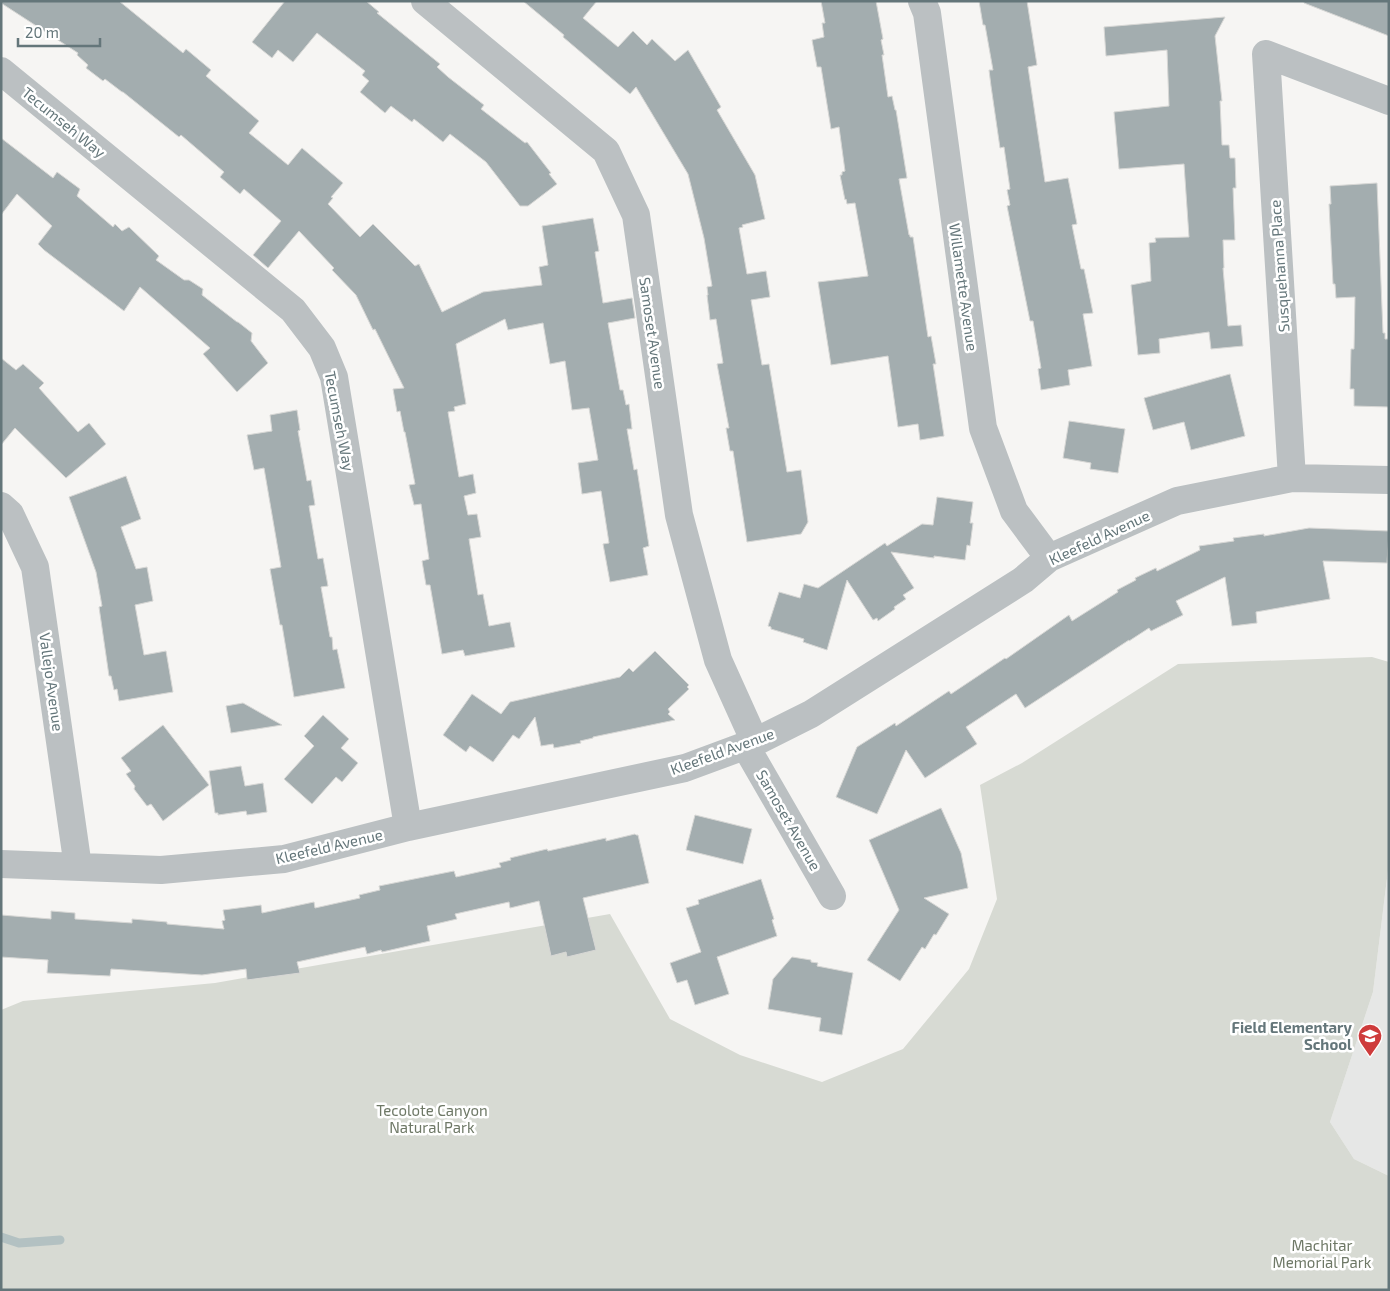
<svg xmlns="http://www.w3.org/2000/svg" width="1390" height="1291" font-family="'Exo 2',sans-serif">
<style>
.built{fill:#e6e7e6}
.green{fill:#d7dad3}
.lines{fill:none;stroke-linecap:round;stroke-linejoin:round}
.stream{stroke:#b3c1c2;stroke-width:9}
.building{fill:#a3adaf;stroke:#d7d7d5}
.street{stroke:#bbc0c2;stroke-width:28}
.labels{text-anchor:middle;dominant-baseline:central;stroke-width:5;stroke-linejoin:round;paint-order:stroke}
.street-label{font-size:15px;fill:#64767a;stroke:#fff}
.poi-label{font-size:15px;font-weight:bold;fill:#64767a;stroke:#fff;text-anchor:end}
.park-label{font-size:15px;fill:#6e7866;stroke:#fff}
</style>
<rect width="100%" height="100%" fill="#f6f5f3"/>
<path class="built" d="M1389,862V1176L1354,1159L1330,1122L1373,992Z"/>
<path class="green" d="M1372,657L1389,662V862L1373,992L1330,1122L1354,1159L1389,1176V1290H1V1010L23,1001L215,983L610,914L670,1019L740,1055L822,1082L903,1049L969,969L997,899L980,785L1022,763L1178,664Z"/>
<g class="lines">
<path class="stream" d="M1,1237L19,1243L60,1240"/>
</g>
<path class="building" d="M1,1H119L183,53L186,49L211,70L206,76L259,121L249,133L288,165L302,148L343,183L331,197L333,198L328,204L360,237L373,224L415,266L419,264L442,312L483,292L542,285L539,267L548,265L542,226L593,218L599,251L595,252L603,303L632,298L635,318L608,323L620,390H623L626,405L629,404L632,429H627L634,470L637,469L649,546L643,548L648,575L610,582L603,544L609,543L601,491L582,494L578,463L598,460L589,408L572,410L565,361L550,364L543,323L508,330L505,319L456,344L466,404L454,407L455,411L448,412L459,477L473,474L476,493L464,496L468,515L477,514L481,537L469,539L478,595L483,594L489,626L510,622L515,647L465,656L463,650L442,654L430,585H426L422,561L429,559L421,504L414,505L409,485L415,484L405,432H404L400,411L397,412L393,389L404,388L375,329L373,330L356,295L332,270L334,268L299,231L268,268L253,255L281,221L244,189L240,194L220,177L224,172L181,135L179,137L123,92H122L105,79L103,81L86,68L88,65L77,55L78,53L1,3Z
M285,1H366L379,12L377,13L440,64L437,67L448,77L484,105L481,109L525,143L527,142L551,173L549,174L557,184L528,206H520L486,162L450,134L443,142L414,119L412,122L391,106L385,113L360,92L369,81L362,75L365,71L317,33L293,62L278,50L272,58L252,42Z
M523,1H597L583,18L618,47L633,31L647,45L652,39L675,61L688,50L721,107L717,110L755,175L765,219L742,225L743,227L739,228L747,274L766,271L770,297L751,300L762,365L769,364L787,472L801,470L808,522L801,534L747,542L733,451H730L726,428H729L717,364L723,363L716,319L710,320L707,295H708L707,287L712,286L704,238L688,174L636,87L630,94L563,37L564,35Z
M821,1H876L883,39L881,40L884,55H882L888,97L892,96L895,110H896L907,178L899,179L909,235H910V237H913L928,337L931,336L936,364H933L944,436L920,440L918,424L898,427L888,356L831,365L818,282L868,276L855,203L847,204L846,199L845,200L840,175H842V172L845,171L839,127L831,129L821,67H817L812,40L824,37L822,23H825Z
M979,1H1027L1037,65L1028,67L1045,182L1068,178L1077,224L1072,225L1081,269H1084L1093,313L1083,314L1092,366L1068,370L1070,385L1041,390L1038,369L1041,368L1033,321H1030L1007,206L1010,205L1007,190L1010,189L1004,147L1000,148L991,86L989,70H993L985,25H983Z
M1304,1H1389V36L1304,3Z
M1225,17L1215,36L1222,101H1220L1222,145H1229L1230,158H1235L1236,188H1233L1235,240H1223L1224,268H1223L1228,326L1241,325L1243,346L1211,349L1209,332L1159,339L1160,353L1138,355L1131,285L1151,281L1149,243L1156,242L1155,238L1189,237L1184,164L1119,169L1114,112L1169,106L1167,50L1106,56L1104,27Z
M1,138L53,178L57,172L80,189L77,196L113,227L115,224L122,231L129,227L159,256L156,260L184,280H189L203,289L202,295L237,322H238L252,333L251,341L268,363L237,392L203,354L210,348L140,287L124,311L44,250L38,244L52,226L17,194L1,215Z
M1377,183L1383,333H1385V339H1389V407L1354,406V389H1350L1351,349H1354L1355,297L1336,298L1335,284H1333L1329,204H1331L1330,186Z
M1,358L16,370L23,364L44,383L39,388L78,432L89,423L106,444L66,478L15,428L1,445Z
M1230,374L1245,436L1191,450L1184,422L1153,430L1144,398Z
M297,410L300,430L298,431L307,481L311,480L315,505L309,506L318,559L323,558L328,586L321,587L330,637H332L333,650L337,649L345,688L294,697L282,625H280L270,569L281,567L264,468L254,470L247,435L272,431L270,415Z
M1069,421L1125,429L1118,473L1090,469L1091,463L1063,458Z
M126,476L141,519L121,527L136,569L147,567L153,601L135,605L144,655L166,651L173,692L119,701L117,689L114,690L111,676H109L99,607L102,606L96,572L69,497Z
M937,497L973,502L970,523H973L970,546L967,545L965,560L934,556V558L891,552L914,588L903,595L906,599L894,607L895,609L878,621L877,618L873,620L847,580L827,650L803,642L804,639L771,629V627L768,626L779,592L800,598L804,584L818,588L885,543L887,546L922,524L933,525Z
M1309,528L1389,531L1387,563L1323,561L1330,599L1256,612L1257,623L1232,626L1225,577L1176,601L1183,615L1151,631L1149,628L1129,641V640L1025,708L1016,694L966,727L977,744L925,778L906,750L877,814L836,797L857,747L895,723L896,726L949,691L951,694L1005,658L1006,659L1069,615L1072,621L1118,592L1117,590L1136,580L1135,578L1156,568L1157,571L1200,550L1199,546L1234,541L1233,538L1264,534V536Z
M655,651L689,685L687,687L689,689L668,709L670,712L668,714L675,720L593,737V738L580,741L581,743L554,748L553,744L541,746L535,717L519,739L513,735L493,762L470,746L466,752L443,735L472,694L501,714L510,702L620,677L629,668L633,672Z
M243,703L282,725L231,733L226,706Z
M323,715L349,739L341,748L358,763L342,782L336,777L312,804L284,779L314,746L304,736Z
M163,725L209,785L163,821L151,804L147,806L134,789L135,786L126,774L131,771L121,758Z
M241,766L245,786L263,783L267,812L247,815L246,811L218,815V813H215L209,771Z
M941,808L961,853L968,888L924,898L949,914L936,935L934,934L925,949L922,947L900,981L867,960L899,910L869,840Z
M695,815L752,829L743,864L686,850Z
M635,834L636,835H638L649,883L583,898L596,950L567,957L566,952L551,956L539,901L510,908L509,902L455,914L457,919L427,926L430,941L382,952L381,950L367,954L365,947L297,962L300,973L247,980L246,969L202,975L111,969L110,976L47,973L48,960L1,957V915L51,919V911L75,913V919L132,923V919L167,922V924L224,929L222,921L225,920L223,910L261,905L262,913L314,902L315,908L360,898L359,895L380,890L379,886L454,871L456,877L501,867L499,863L511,860L510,858L547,849L548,851L606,838V841Z
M761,879L774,919L772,920L777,936L717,957L729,994L695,1005L687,980L677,983L670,963L701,952L686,908L699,904L698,900Z
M792,957L811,960V962L818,963L817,966L853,973L842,1035L819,1031L821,1018L768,1009L773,979Z"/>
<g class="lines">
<path class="street" d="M425,1L606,151L636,215L679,515L718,660L755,742
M922,1L927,13L983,428L1014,511L1049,558
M1,71L293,310L322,348L334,377L408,827
M1292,478L1266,54L1389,101
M1,506L10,514L35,567L78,867
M745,745L832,896
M1,864L161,870L284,859L408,827L685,768L755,742L811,714L1023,580L1049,558L1177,501L1292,478L1389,480"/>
</g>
<defs>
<symbol id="school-pin" viewBox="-11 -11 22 30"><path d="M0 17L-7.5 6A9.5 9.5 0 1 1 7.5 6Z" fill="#ce3b3b" stroke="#fff"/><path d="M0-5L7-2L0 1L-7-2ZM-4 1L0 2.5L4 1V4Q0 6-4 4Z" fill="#fff"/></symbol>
</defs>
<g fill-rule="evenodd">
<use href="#school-pin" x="1356" y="1022" width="28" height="38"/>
</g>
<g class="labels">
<g class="street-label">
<text transform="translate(64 122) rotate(39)">Tecumseh Way</text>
<text transform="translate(1279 266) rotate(-94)">Susquehanna Place</text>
<text transform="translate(964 287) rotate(82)">Willamette Avenue</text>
<text transform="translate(653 333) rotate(82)">Samoset Avenue</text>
<text transform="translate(340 421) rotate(79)">Tecumseh Way</text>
<text transform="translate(1099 537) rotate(-25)">Kleefeld Avenue</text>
<text transform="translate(52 682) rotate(82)">Vallejo Avenue</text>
<text transform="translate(722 751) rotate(-20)">Kleefeld Avenue</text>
<text transform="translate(789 820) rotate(60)">Samoset Avenue</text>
<text transform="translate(329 846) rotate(-13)">Kleefeld Avenue</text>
</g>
<g class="poi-label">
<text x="1352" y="1027">Field Elementary<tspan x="1352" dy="17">School</tspan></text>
</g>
<g class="park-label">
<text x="432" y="1110">Tecolote Canyon<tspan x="432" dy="17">Natural Park</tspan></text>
<text x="1322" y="1245">Machitar<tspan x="1322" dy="17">Memorial Park</tspan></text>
</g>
</g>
<rect width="1390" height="1291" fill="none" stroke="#64767a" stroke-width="5"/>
<path d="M18 38v8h82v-8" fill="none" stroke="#64767a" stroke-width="2.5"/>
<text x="25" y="38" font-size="15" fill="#64767a" stroke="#ffffff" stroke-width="4" paint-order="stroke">20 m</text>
</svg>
